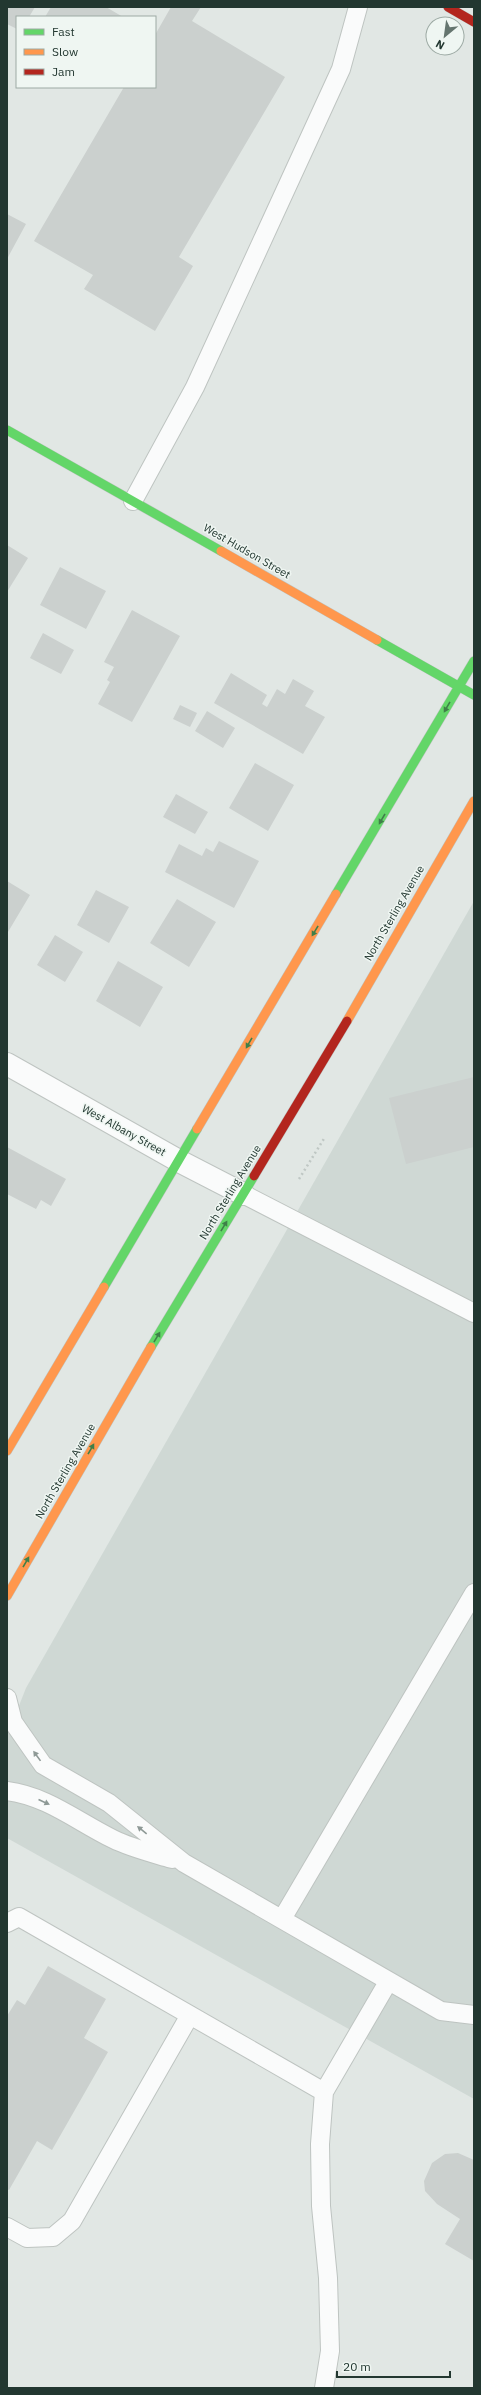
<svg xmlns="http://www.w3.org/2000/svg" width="481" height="2395" font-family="'IBM Plex Sans',sans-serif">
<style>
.built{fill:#cfd8d4}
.building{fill:#cbd0ce}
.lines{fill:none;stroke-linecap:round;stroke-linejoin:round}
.lane-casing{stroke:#bec4c1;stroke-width:20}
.street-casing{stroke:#bec4c1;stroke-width:24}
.fast-casing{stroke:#bec4c1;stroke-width:10}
.slow-casing{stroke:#bec4c1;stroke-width:10}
.jam-casing{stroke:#bec4c1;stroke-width:10}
.path{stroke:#bfc7c4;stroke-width:2.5;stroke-dasharray:2 3;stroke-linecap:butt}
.lane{stroke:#fafbfb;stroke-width:18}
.street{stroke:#fafbfb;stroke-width:22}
.fast{stroke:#63d668;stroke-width:9}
.slow{stroke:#ff974d;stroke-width:9}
.jam{stroke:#b3261e;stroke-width:9}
.oneway{fill:#3f7f49}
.oneway2{fill:#8e9996}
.labels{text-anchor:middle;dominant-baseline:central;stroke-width:3;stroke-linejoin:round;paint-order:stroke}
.street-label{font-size:11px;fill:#223730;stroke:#eff6f2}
</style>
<rect width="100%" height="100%" fill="#e1e7e4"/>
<path class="built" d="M474,901V2099L7,1838V1736L26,1688Z"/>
<path class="building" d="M7,7H35L29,17H17V29L7,24Z
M51,7H106L123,17H45Z
M171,7H201L192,21L285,77L179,257L193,266L155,331L84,289L93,275L34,241L124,87H155V35Z
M7,214L26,224L7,259Z
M7,545L28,558L7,592Z
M60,567L106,591L86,629L40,605Z
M132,610L180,636L132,722L98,704L110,682L107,680L114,667L104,662Z
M43,633L74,650L61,674L30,658Z
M231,673L267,695L262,704L267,707L277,689L285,694L293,679L314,691L305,706L325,717L303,754L214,703Z
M180,705L197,713L190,727L173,719Z
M207,711L235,728L223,748L195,731Z
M255,763L294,785L268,831L229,808Z
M176,794L208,812L195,834L163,817Z
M219,841L259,861L234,908L165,872L179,844L202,856L206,848L213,852Z
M7,881L30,895L8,932H7Z
M96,890L129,907L109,943L77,925Z
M177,899L216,922L189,967L150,943Z
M55,935L83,952L65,982L37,965Z
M118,961L163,987L140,1027L96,1001Z
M474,1077V1147L406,1164L389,1098Z
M7,1147L66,1179L51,1206L41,1200L36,1209L7,1194Z
M48,1966L106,1999L84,2038L108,2052L52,2150L37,2141L9,2190L7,2189V2016L17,2000L25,2005Z
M458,2153L474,2160V2261L445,2244L460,2219L437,2204L425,2191L424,2181L432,2163L445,2154Z"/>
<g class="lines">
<defs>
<path id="lane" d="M133,501L195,387L341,69L358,7
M243,1194L474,1313
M7,1698L13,1722L43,1765L109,1803L184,1863L441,2011L474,2015
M7,1791C47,1796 78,1822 113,1839C131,1848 152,1853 172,1859
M282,1919L474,1593
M7,1923L19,1917L324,2092
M7,2227L27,2238L53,2237L72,2221L190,2015
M324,2388L330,2351L328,2278L321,2206L320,2144L324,2092L388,1982"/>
<path id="street" d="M7,1064L179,1161L243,1194"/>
<path id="fast" d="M7,430L221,551
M377,640L474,695
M336,894L474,661
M104,1287L197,1129
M151,1347L254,1176"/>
<path id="slow" d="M221,551L377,640
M347,1021L474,801
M197,1129L336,894
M7,1451L104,1287
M7,1596L151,1347"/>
<path id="jam" d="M448,7L474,22
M254,1176L347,1021"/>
</defs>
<use href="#lane" class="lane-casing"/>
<use href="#street" class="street-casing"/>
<use href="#fast" class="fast-casing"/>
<use href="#slow" class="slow-casing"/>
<use href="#jam" class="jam-casing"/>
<path class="path" d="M299,1179L325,1137"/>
<use href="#lane" class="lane"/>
<use href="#street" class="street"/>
<use href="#fast" class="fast"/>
<use href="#slow" class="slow"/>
<use href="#jam" class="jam"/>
</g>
<defs><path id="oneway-solid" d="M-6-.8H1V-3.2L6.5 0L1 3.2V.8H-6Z"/></defs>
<g class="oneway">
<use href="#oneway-solid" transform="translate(447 707) rotate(120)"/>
<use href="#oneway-solid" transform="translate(382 819) rotate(120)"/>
<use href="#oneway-solid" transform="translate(315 931) rotate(121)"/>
<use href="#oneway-solid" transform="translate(249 1043) rotate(120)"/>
<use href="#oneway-solid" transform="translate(224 1226) rotate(-59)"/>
<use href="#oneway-solid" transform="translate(157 1337) rotate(-59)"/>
<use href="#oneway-solid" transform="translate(91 1449) rotate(-60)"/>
<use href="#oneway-solid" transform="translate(26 1562) rotate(-60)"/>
</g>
<g class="oneway2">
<use href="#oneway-solid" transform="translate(37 1756) rotate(-126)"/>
<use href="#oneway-solid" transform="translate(44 1802) rotate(24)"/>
<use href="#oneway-solid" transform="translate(142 1830) rotate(-141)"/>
</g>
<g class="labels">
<g class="street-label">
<text transform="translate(247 551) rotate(30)">West Hudson Street</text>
<text transform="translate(394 913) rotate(-60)">North Sterling Avenue</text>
<text transform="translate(124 1130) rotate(29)">West Albany Street</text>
<text transform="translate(230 1192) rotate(-59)">North Sterling Avenue</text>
<text transform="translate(65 1471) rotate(-60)">North Sterling Avenue</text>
</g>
</g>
<rect width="481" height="2395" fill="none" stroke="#223730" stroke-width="16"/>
<rect x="16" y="16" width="140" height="72" fill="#eff6f2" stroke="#9daaa4"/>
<rect x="24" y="29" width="20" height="6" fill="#63d668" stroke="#9daaa4"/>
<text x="52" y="36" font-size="12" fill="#223730">Fast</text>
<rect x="24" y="49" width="20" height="6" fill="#ff974d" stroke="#9daaa4"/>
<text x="52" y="56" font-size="12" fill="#223730">Slow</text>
<rect x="24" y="69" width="20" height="6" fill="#b3261e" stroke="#9daaa4"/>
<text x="52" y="76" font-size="12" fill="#223730">Jam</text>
<g transform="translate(445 36) rotate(209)"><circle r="19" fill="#eff6f2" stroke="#9daaa4"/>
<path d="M0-3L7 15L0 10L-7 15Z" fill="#65756f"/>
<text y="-6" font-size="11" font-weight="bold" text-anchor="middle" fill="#223730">N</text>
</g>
<path d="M337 2371v6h113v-6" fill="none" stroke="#223730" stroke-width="2"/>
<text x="343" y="2371" font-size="12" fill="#223730" stroke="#eff6f2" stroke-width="3" paint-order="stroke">20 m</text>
</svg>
